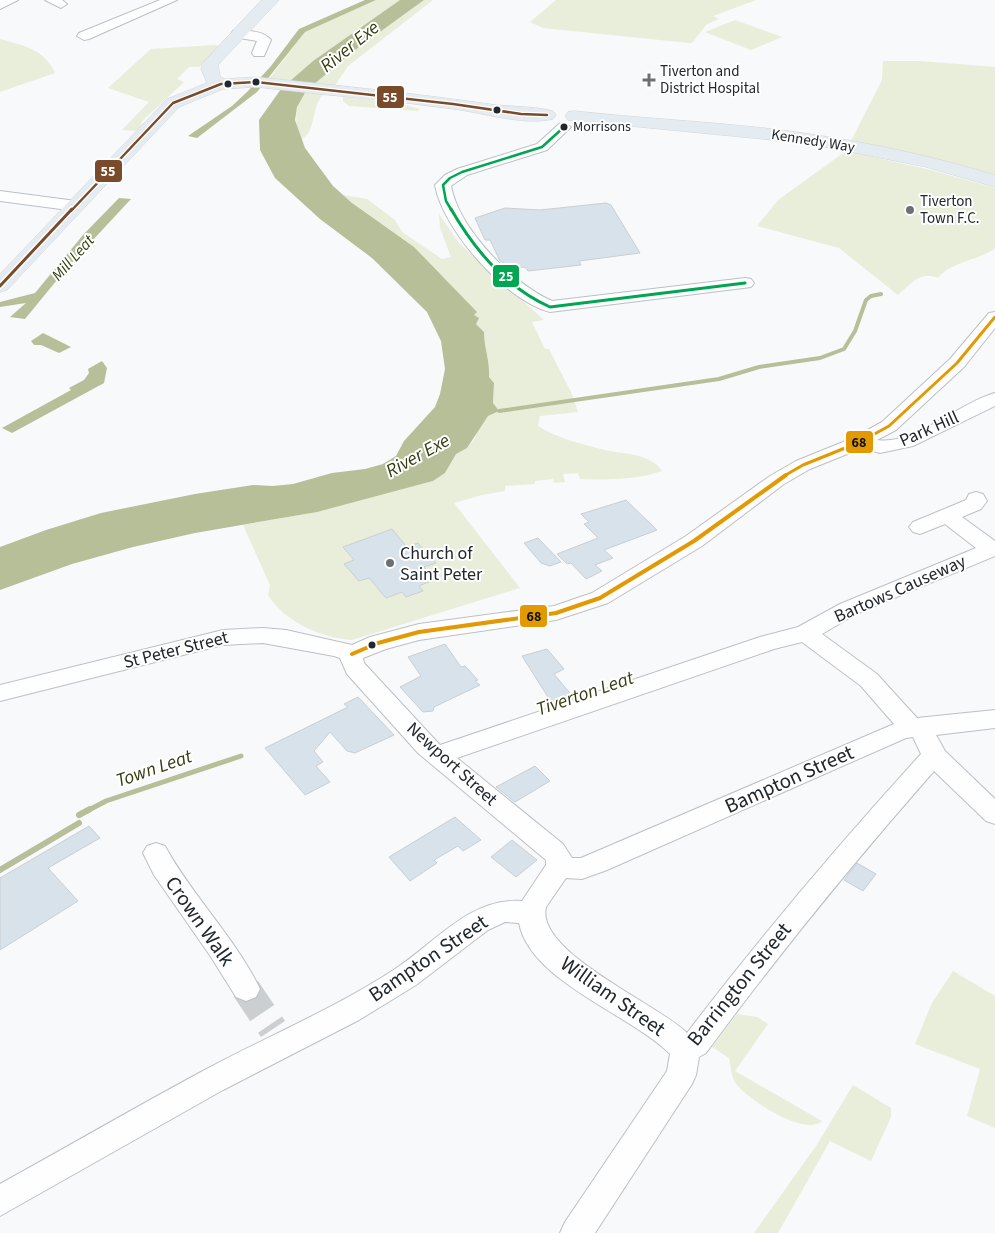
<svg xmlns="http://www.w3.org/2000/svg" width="995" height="1233" font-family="'Source Sans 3',sans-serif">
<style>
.green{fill:#e8eed9}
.water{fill:#b6bf98}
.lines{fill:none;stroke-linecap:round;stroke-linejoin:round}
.stream-far2{stroke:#b6bf98;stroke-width:4}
.stream-far1{stroke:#b6bf98;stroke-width:5}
.stream{stroke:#b6bf98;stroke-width:6}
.building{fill:#d8e2eb;stroke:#cacfd3}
.minor-tunnel{stroke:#cccfd2;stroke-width:29;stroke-dasharray:29 14;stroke-linecap:butt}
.minor-casing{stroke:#bcc0c4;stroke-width:2}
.major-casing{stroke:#d4d6d8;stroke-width:1}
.minor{fill:#fefefe;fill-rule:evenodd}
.major{fill:#e4ebf1;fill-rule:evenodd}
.bus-1-far1-casing{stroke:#fff;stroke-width:5}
.bus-1-casing{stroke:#fff;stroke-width:6}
.bus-2-far1-casing{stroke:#fff;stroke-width:5}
.bus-2-casing{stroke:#fff;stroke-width:6}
.bus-3-far1-casing{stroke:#fff;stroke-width:6}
.bus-3-casing{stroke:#fff;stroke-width:8}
.bus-1-far1{stroke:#7a4b2a;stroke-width:2.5}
.bus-1{stroke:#7a4b2a;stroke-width:3}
.bus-2-far1{stroke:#00a651;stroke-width:2.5}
.bus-2{stroke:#00a651;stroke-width:3}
.bus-3-far1{stroke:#e29904;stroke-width:3}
.bus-3{stroke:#e29904;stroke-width:4}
.poi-dot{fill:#6b7075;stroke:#fff;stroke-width:2}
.bus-dot{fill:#20272d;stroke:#fff;stroke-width:2}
.labels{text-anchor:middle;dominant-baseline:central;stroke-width:4;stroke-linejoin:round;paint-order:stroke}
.far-bus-label{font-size:14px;fill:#20272d;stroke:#fff;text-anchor:start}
.far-poi-label{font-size:15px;fill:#20272d;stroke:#fff;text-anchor:start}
.far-street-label{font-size:15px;fill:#20272d;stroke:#fff}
.far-water-label{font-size:16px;font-style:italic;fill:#343c10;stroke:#fff}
.street-label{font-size:18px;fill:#20272d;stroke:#fff}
.poi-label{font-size:18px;fill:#20272d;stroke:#fff;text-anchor:start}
.water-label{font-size:19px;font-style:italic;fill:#343c10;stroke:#fff}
.near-street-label{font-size:21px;fill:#20272d;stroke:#fff}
.line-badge{stroke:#fff;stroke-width:2}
.badge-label{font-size:14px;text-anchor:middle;font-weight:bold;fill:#fff}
.pale-badge-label{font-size:14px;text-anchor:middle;font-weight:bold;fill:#111}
</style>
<rect width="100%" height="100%" fill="#f7f9fb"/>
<path class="green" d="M376,0H400L313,61L290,83L269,79L305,32Z
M424,0H433L348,66L334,87L314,85L355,50Z
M556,0H756L713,16L719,19L707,24L692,43H689L543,28L530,22Z
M735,20L782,37L751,50L705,32Z
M0,39C25,46 44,49 55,73L0,92Z
M215,45L219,46L199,67H189L177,79L184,82L142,121L140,129L134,131L122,130L149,102L108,88L151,49Z
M883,61H920L995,67V177L851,141L882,80Z
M306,91L323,94C310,110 317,132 300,140C295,122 293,106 306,91Z
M343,97L403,104L420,109L418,111L349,106L343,101Z
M846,151L931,170L995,188V248C979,261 953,260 938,278C921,270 910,284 898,295L839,248L757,226L778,200Z
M343,195L367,199L395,220L402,232L442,259L451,257L440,228L439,214L459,243L544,320L532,322L545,349H549L572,394L578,412L540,416L538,426C556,438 584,445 605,450C622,454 651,453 662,471C636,480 607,480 580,479L578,473L563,474L565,482L554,483L553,479L535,481V484L505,486V491L482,495L454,503L520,588L352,640C321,638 285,622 268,595L270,585L243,525L316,512L433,481L445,473L456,454L467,448L475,438L477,430L488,416L493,404L494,383L489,377C490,361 484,348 484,332L476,324L474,315L477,312Z
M953,971L995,996V1128L967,1116L980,1069L915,1044L932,1003Z
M737,1014L757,1017L768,1024L735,1071L822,1121C804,1137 749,1100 736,1084C731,1076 731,1067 729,1058L712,1047Z
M853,1085L891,1108V1117L871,1161L830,1141L778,1233H754L818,1143Z"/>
<path class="water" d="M365,0H376L305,32L257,92L197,138L188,136L232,106L248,91L271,66L299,29Z
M400,0H424L355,50L306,91L297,107L295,120L305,148L333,186L352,203L414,247L477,312L474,315L479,318L476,324L484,332C484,348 490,361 489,377L494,383L493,403L499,411L488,416L467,448L456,454L445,473L433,481L317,512L195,533L133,547L72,564L0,590V547L46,530L101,513L195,494L253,485L273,486L293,484L332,473L365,469L383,464L396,456L404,441L435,407L440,394L445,369L441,341L427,312L372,258L320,219L275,178L260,150L259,120L281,89L313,61Z
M119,198L131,199L66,269L25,319L10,317L26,303L0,307V302L35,293L83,235Z
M43,333L71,347L59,353L41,345H34L31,341Z
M102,361L107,368L104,383L12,433L2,428L71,390L69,388L84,380L89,373L88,369Z"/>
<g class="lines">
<path class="stream-far2" d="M499,411L719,379L759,367L820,358L844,349L855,331L866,300L871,296L881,294"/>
<path class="stream-far1" d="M87,811L106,801L241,756"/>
<path class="stream" d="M79,815L90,809
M0,870L79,823"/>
</g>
<path class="building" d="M606,203L611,205L640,253L579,261L581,265L528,271L525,267L514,268L500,261L490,240H485L475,218L505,208L540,210Z
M626,500L657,530L604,550L613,558L595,565L602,571L586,579L571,563L567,564L557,554L598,538L584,524L589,522L581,514Z
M392,529L407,547L418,543L436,563L424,567L435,579L419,586L423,591L406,597L402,592L386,598L369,578L359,581L344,564L354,560L343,547Z
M538,538L561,562L550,566L541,563L524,543Z
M445,644L461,667L465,666L478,680L475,681L480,685L434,707L433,711L423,712L400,687L421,676L408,657Z
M547,649L564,669L554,674L574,698L553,705L522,656Z
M358,697L394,735L355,753L347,751L330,732L314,751L323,762L316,766L330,782L305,795L265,748L348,707L344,704Z
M535,766L550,781L515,802L496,787Z
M455,817L481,840L463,851L458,846L434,860L437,863L410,881L389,857Z
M89,826L100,838L48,868L78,901L0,950V878Z
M512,840L537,860L516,877L491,857Z
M857,863L876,874L863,891L844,880Z"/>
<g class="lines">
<path class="minor-tunnel" d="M246,989L273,1029"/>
<defs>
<path id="minor" d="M0,0H18L0,9Z
M45,0H62L67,4L61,8Z
M160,0H177L89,39L84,40L77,36L79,33Z
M238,30C250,31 263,31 271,40L264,56H254L252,53L257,41L233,37L231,34L233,31Z
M564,123L571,127L547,150L467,175L451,186C459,229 513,284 552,301L745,278L751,279L754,283L751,287L550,312C506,301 443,230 435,185L445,175L457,169L537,144L559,124Z
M0,191L76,201L84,206L76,211L0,201Z
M995,312V328L964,367L896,430L877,440C914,446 960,402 995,393V406L913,446L880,453L862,448L810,469L784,484L702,546L608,603L556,620L419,640L386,649L363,658L364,663L440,745L760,637L798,627L840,604L976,548L945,524L920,534L913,532L909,527L913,522L966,500L969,494L976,492L983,494L987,501L981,509L962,517L995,541V556L856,614L822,634L877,674L917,718L995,710V728L936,735L945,751L995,799V824L986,821L934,771C854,862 778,955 706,1053L699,1057L696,1075L692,1084L595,1233H560L565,1222L667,1071L670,1054C630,1014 530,981 519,923L505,922L488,930L416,985L359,1020L223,1090L0,1216V1184C67,1147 134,1108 201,1072C266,1037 334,1009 395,969C435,943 470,897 522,901L546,865V860L418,753L347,674L340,658L334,656L263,643L223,645L0,701V685L223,630L263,628L286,630L352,645L370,637L419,624L554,606L592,593L686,536L770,476L796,461L853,438L882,422L950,359L989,313ZM802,642L861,686L894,724L581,858H572L563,844L457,758L774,649ZM913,737L921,754C839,844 761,936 687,1033C658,1004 535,952 546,907L566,878L582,879L607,870L906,738Z
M156,843L165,846C192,896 235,937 260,989L256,997L246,1001L236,997L211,957L154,875L143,853L147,846Z"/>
<path id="major" d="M262,0H279L218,65L220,76L224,79L256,77C334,85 411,93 489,104C509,107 534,106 553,111L556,115L553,119C525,126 483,113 454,109C389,100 322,95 256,87L223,89L179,107L7,290L0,292V274L167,99L207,83L201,69L202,64Z
M574,111C637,118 701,121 764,128C842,137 919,152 995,175V187L926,167L831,148L763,139L568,120L565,116L568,112Z"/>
</defs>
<use href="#minor" class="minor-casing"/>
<use href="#major" class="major-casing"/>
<use href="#minor" class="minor"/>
<use href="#major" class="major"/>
<defs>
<path id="bus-1-far1" d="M71,211L173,103L221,84L256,82L453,104L521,114L547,115"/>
<path id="bus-1" d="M0,286L72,209"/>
<path id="bus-2-far1" d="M452,211L446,201L443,185L450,178L462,172L542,147L564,127"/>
<path id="bus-2" d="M451,209C474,249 507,288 550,307L745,283"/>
<path id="bus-3-far1" d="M784,476L803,465L860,442L889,426L957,363L995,317"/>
<path id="bus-3" d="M352,654L378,643L419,632L556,613L600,598L694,541L786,475"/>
</defs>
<use href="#bus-1-far1" class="bus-1-far1-casing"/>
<use href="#bus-1" class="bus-1-casing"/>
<use href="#bus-2-far1" class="bus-2-far1-casing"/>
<use href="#bus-2" class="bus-2-casing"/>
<use href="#bus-3-far1" class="bus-3-far1-casing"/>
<use href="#bus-3" class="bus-3-casing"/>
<use href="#bus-1-far1" class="bus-1-far1"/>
<use href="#bus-1" class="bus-1"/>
<use href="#bus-2-far1" class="bus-2-far1"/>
<use href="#bus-2" class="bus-2"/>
<use href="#bus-3-far1" class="bus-3-far1"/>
<use href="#bus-3" class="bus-3"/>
</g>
<g class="poi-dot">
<path d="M646.5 72.5h5v5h5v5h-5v5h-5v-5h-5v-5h5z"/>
<circle cx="910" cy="210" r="5"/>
<circle cx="390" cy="563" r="5"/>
</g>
<g class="bus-dot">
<circle cx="256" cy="82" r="4.5"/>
<circle cx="228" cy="84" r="4.5"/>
<circle cx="497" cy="110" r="4.5"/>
<circle cx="564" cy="127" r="4.5"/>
<circle cx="372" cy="645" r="4.5"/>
</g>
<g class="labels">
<g class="far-bus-label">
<text x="573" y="127">Morrisons</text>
</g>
<g class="far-poi-label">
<text x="660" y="71">Tiverton and<tspan x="660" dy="17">District Hospital</tspan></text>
<text x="920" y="201">Tiverton<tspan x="920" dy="17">Town F.C.</tspan></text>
</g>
<g class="far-street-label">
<text transform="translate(813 141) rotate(9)">Kennedy Way</text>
</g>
<g class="far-water-label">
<text transform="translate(73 258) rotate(-48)">Mill Leat</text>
</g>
<g class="street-label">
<text transform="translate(929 429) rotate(-24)">Park Hill</text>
<text transform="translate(900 589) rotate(-24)">Bartows Causeway</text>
<text transform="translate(176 650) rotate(-14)">St Peter Street</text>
<text transform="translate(452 764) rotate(42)">Newport Street</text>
</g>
<g class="poi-label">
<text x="400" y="553">Church of<tspan x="400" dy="21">Saint Peter</tspan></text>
</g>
<g class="water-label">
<text transform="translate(350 47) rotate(-39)">River Exe</text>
<text transform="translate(418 456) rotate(-29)">River Exe</text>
<text transform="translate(585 694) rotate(-19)">Tiverton Leat</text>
<text transform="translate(154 769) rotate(-19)">Town Leat</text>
</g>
<g class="near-street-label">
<text transform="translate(789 779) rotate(-24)">Bampton Street</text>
<text transform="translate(200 921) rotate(55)">Crown Walk</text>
<text transform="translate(428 958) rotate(-34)">Bampton Street</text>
<text transform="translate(739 984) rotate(-51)">Barrington Street</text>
<text transform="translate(613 996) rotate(35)">William Street</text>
</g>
</g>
<g class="line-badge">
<rect x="376" y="85" width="29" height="24" rx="5" fill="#7a4b2a"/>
<rect x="94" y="159" width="29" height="24" rx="5" fill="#7a4b2a"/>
<rect x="492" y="264" width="28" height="24" rx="5" fill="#00a651"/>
<rect x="845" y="430" width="29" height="24" rx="5" fill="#e29904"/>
<rect x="519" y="604" width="29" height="24" rx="5" fill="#e29904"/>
</g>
<g class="badge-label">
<text x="390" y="102">55</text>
<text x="108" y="176">55</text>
<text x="506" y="281">25</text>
</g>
<g class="pale-badge-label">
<text x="859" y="447">68</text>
<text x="534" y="621">68</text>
</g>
</svg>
